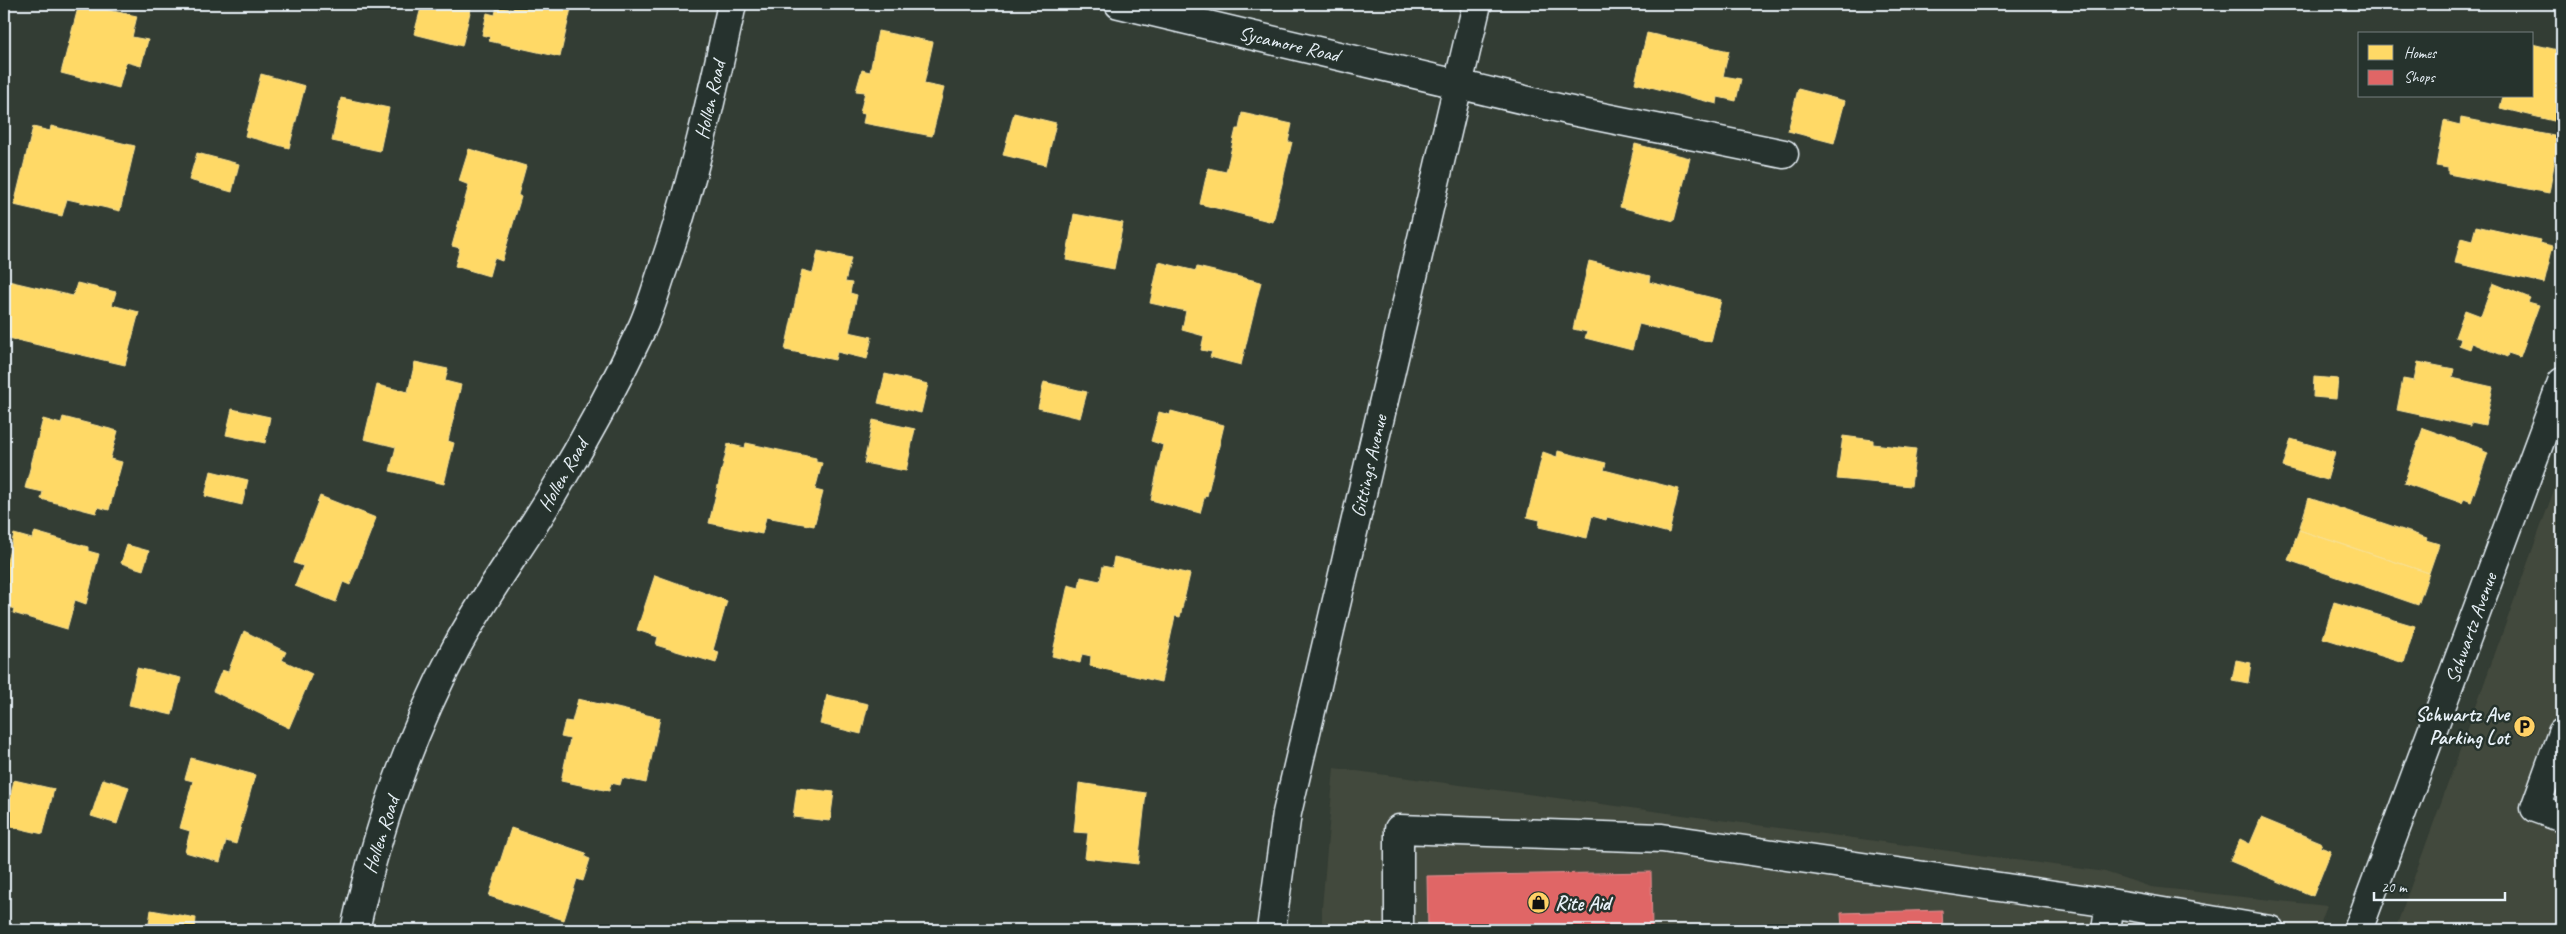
<svg xmlns="http://www.w3.org/2000/svg" width="2566" height="934" font-family="Caveat,sans-serif">
<style>
.built{fill:#43493d}
.homes{fill:#ffd966;stroke:#f8e092}
.shops{fill:#e06666;stroke:#e29092}
.lines{fill:none;stroke-linecap:round;stroke-linejoin:round}
.minor-casing{stroke:#e8f1f8;stroke-width:31}
.minor{stroke:#26332d;stroke-width:28}
.labels{text-anchor:middle;dominant-baseline:central;stroke-width:5;stroke-linejoin:round;paint-order:stroke}
.street-label{font-size:20px;fill:#e8f1f8;stroke:#26332d}
.poi-label{font-size:20px;font-weight:bold;fill:#e8f1f8;stroke:#26332d;text-anchor:end}
</style>
<rect width="100%" height="100%" fill="#333d34"/>
<filter id="ink" filterUnits="userSpaceOnUse"><feTurbulence type="fractalNoise" baseFrequency=".02" numOctaves="2"/><feDisplacementMap in="SourceGraphic" scale="10" xChannelSelector="R" yChannelSelector="G"/><feConvolveMatrix kernelMatrix="1 2 1 2 8 2 1 2 1" color-interpolation-filters="sRGB"/></filter>
<g filter="url(#ink)">
<path class="built" d="M2562,468V930H2395Z
M1334,768L2105,872L2151,887L2327,906L2318,930H1322V908Z"/>
<path class="homes" d="M79,4L137,16L132,37L148,40L141,66L126,62L119,88L61,73Z
M422,4H472L462,46L414,34Z
M514,4H572L560,57L489,41L490,37L482,35L487,13L495,15L497,6L513,10Z
M878,31L933,42L924,84L944,88L932,136L863,123L865,114L860,113L865,92L856,91L862,70L870,72Z
M1647,33L1729,51L1723,76L1741,79L1736,101L1718,97L1717,104L1635,83Z
M2532,44L2562,51V123L2500,108L2503,96H2532Z
M261,74L305,86L289,148L245,136Z
M1798,89L1845,101L1834,143L1788,131Z
M341,98L389,108L380,151L332,141Z
M1014,113L1056,123L1046,165L1003,155Z
M1242,113L1292,124L1288,142H1292L1273,222L1200,204L1208,168L1226,172L1236,129H1239Z
M2461,118L2559,137L2549,193L2448,174V168L2436,166L2444,121L2460,125Z
M51,126L135,146L120,211L67,199L62,216L14,205L33,127L50,131Z
M1635,144L1690,158L1674,221L1620,207Z
M469,149L526,166L518,195L521,197L502,261L494,258L489,276L455,266L460,248L452,246L469,185L459,181Z
M197,153L239,164L232,192L189,180Z
M1074,214L1123,223L1114,269L1066,260Z
M2476,226L2540,240L2539,243L2553,246L2544,283L2455,263L2461,238L2472,241Z
M818,251L851,258L845,282L852,283L850,293L857,295L849,332L872,337L867,359L837,352L835,360L785,350L802,270L813,273Z
M1589,261L1650,276L1649,282L1721,300L1711,342L1639,324L1632,350L1585,338L1587,332L1573,329Z
M1159,262L1196,271L1197,267L1261,282L1241,365L1210,357L1212,352L1201,350L1204,336L1182,330L1186,311L1150,303Z
M4,280L73,296L77,283L116,292L112,305L139,312L125,365L4,337Z
M2493,283L2530,298L2528,302L2539,305L2520,357L2508,353L2507,357L2472,343L2470,349L2459,345L2461,339L2455,337L2465,310L2481,316Z
M415,362L448,369L445,381L461,385L448,441L454,443L444,484L390,471L396,447L364,439L377,385L408,392Z
M2418,362L2454,369L2452,378L2493,387L2485,425L2471,422V426L2397,410L2403,379L2414,381Z
M885,374L928,384L921,413L878,403Z
M2314,377L2338,379L2336,399L2313,397Z
M1044,382L1087,392L1080,418L1038,408Z
M232,409L270,417L265,443L226,435Z
M1171,411L1224,425L1207,496L1205,495L1200,513L1151,500L1163,445L1151,441L1159,412L1170,415Z
M63,417L118,431L110,459L122,462L109,510L98,507L96,513L41,499L43,492L25,488L43,419L61,424Z
M873,420L915,429L906,471L864,463Z
M2423,428L2483,449V451L2488,453L2471,502L2464,499L2462,503L2404,483Z
M1843,436L1873,440V444L1916,449L1911,486L1837,479Z
M2291,439L2335,452L2327,480L2283,467Z
M746,443L816,458V462L822,463L815,490L823,492L814,526L766,517L762,534L709,523L728,444L745,448Z
M1558,451L1606,463L1604,470L1679,489L1669,533L1607,517L1606,520L1592,516L1587,538L1539,527L1540,520L1527,517L1543,452L1557,457Z
M211,471L248,480L242,505L205,496Z
M320,496L376,518L350,585L343,582L336,602L295,586L303,566L294,563Z
M2309,498L2427,538L2426,540L2439,544L2429,573L2299,530Z
M2299,530L2429,573L2418,605L2288,560Z
M35,532L88,547V551L99,554L86,604L75,600L67,629L13,613L14,609L4,605V573L14,534L32,539Z
M127,545L149,551L143,570L121,563Z
M1114,557L1190,574L1180,617L1175,616L1161,682L1090,666L1091,656L1082,654L1080,663L1052,656L1068,585L1079,588L1081,577L1100,581L1103,566L1112,568Z
M655,575L727,601L713,650L719,652L716,663L656,645L658,637L637,630Z
M2334,602L2415,626L2404,663L2323,638Z
M244,631L286,652L282,660L312,674L289,728L213,691L222,670L228,672Z
M2236,660L2251,663L2248,683L2232,680Z
M137,668L181,678L172,715L129,705Z
M827,695L868,704L861,734L820,724Z
M578,699L660,718L646,783L622,778L620,785L611,783L609,791L561,781L570,739L561,737L565,721L572,722Z
M191,758L255,775L236,844L226,841L220,862L185,852L190,831L180,828L193,781L185,779Z
M103,779L129,787L117,824L91,816Z
M14,780L54,789L43,834L4,825Z
M1079,783L1146,793L1138,864L1085,858L1088,833L1074,832Z
M797,788L834,792L830,821L793,817Z
M2261,818L2322,843L2320,847L2331,851L2313,896L2230,861L2240,839L2250,844Z
M511,828L586,853L585,857L590,859L583,881L577,879L564,920L489,896Z
M151,910L196,918L195,930H148Z
M718,926V930H681V927Z"/>
<path class="shops" d="M1651,872L1652,930H1428L1427,876Z
M1942,910L1943,930H1842L1841,913Z
M2152,924L2197,930H2151Z"/>
<g class="lines">
<defs>
<path id="minor" d="M1119,4L1567,110L1784,154
M2562,733L2535,808L2562,818
M2110,903L2270,930
M355,930C376,834 409,737 455,650C484,596 521,547 552,495C584,442 614,387 641,330C651,309 657,285 665,263C694,179 713,91 732,4
M1271,930L1287,813L1477,4
M1399,930V829L1662,838L2110,903L2106,930
M2358,930L2562,382"/>
</defs>
<use href="#minor" class="minor-casing"/>
<use href="#minor" class="minor"/>
</g>
</g>
<defs>
<symbol id="parking-disc" viewBox="-11 -11 22 22"><circle r="9.5" fill="#ffd166" stroke="#26332d"/><path d="M-3.5-5.5H1a3.5 3.5 0 0 1 0 7H-1V5.5H-3.5ZM-1-3.4V-.6H.8a1.4 1.4 0 0 0 0-2.8Z" fill="#111"/></symbol>
<symbol id="shop-disc" viewBox="-11 -11 22 22"><circle r="9.5" fill="#ffd166" stroke="#26332d"/><path d="M-5-2.5h2.3a2.7 3.5 0 0 1 5.4 0H5L5.5 6h-11ZM-1.5-2.5h3a1.5 2.3 0 0 0-3 0Z" fill="#111"/></symbol>
</defs>
<g fill-rule="evenodd">
<use href="#parking-disc" x="2512" y="714" width="25" height="25"/>
<use href="#shop-disc" x="1526" y="890" width="25" height="25"/>
</g>
<g class="labels">
<g class="street-label">
<text transform="translate(1289 44) rotate(13)">Sycamore Road</text>
<text transform="translate(710 100) rotate(-77)">Hollen Road</text>
<text transform="translate(1369 466) rotate(-77)">Gittings Avenue</text>
<text transform="translate(563 475) rotate(-60)">Hollen Road</text>
<text transform="translate(2471 628) rotate(-70)">Schwartz Avenue</text>
<text transform="translate(381 835) rotate(-72)">Hollen Road</text>
</g>
<g class="poi-label">
<text x="2509" y="714">Schwartz Ave<tspan x="2509" dy="23">Parking Lot</tspan></text>
<text x="1555" y="903" text-anchor="start">Rite Aid</text>
</g>
</g>
<rect width="2566" height="934" fill="none" stroke="#26332d" stroke-width="20"/>
<rect x="10" y="10" width="2546" height="914" fill="none" stroke="#e8f1f8" stroke-width="2" filter="url(#ink)"/>
<rect x="2358" y="32" width="175" height="65" fill="#26332d" stroke="#747f7e"/>
<rect x="2368" y="45" width="25" height="15" fill="#ffd966" stroke="#747f7e"/>
<text x="2404" y="58" font-size="15" fill="#e8f1f8">Homes</text>
<rect x="2368" y="70" width="25" height="15" fill="#e06666" stroke="#747f7e"/>
<text x="2404" y="82" font-size="15" fill="#e8f1f8">Shops</text>
<path d="M2374 892v8h131v-8" fill="none" stroke="#e8f1f8" stroke-width="2.5"/>
<text x="2381" y="892" font-size="15" fill="#e8f1f8" stroke="#26332d" stroke-width="4" paint-order="stroke">20 m</text>
</svg>
